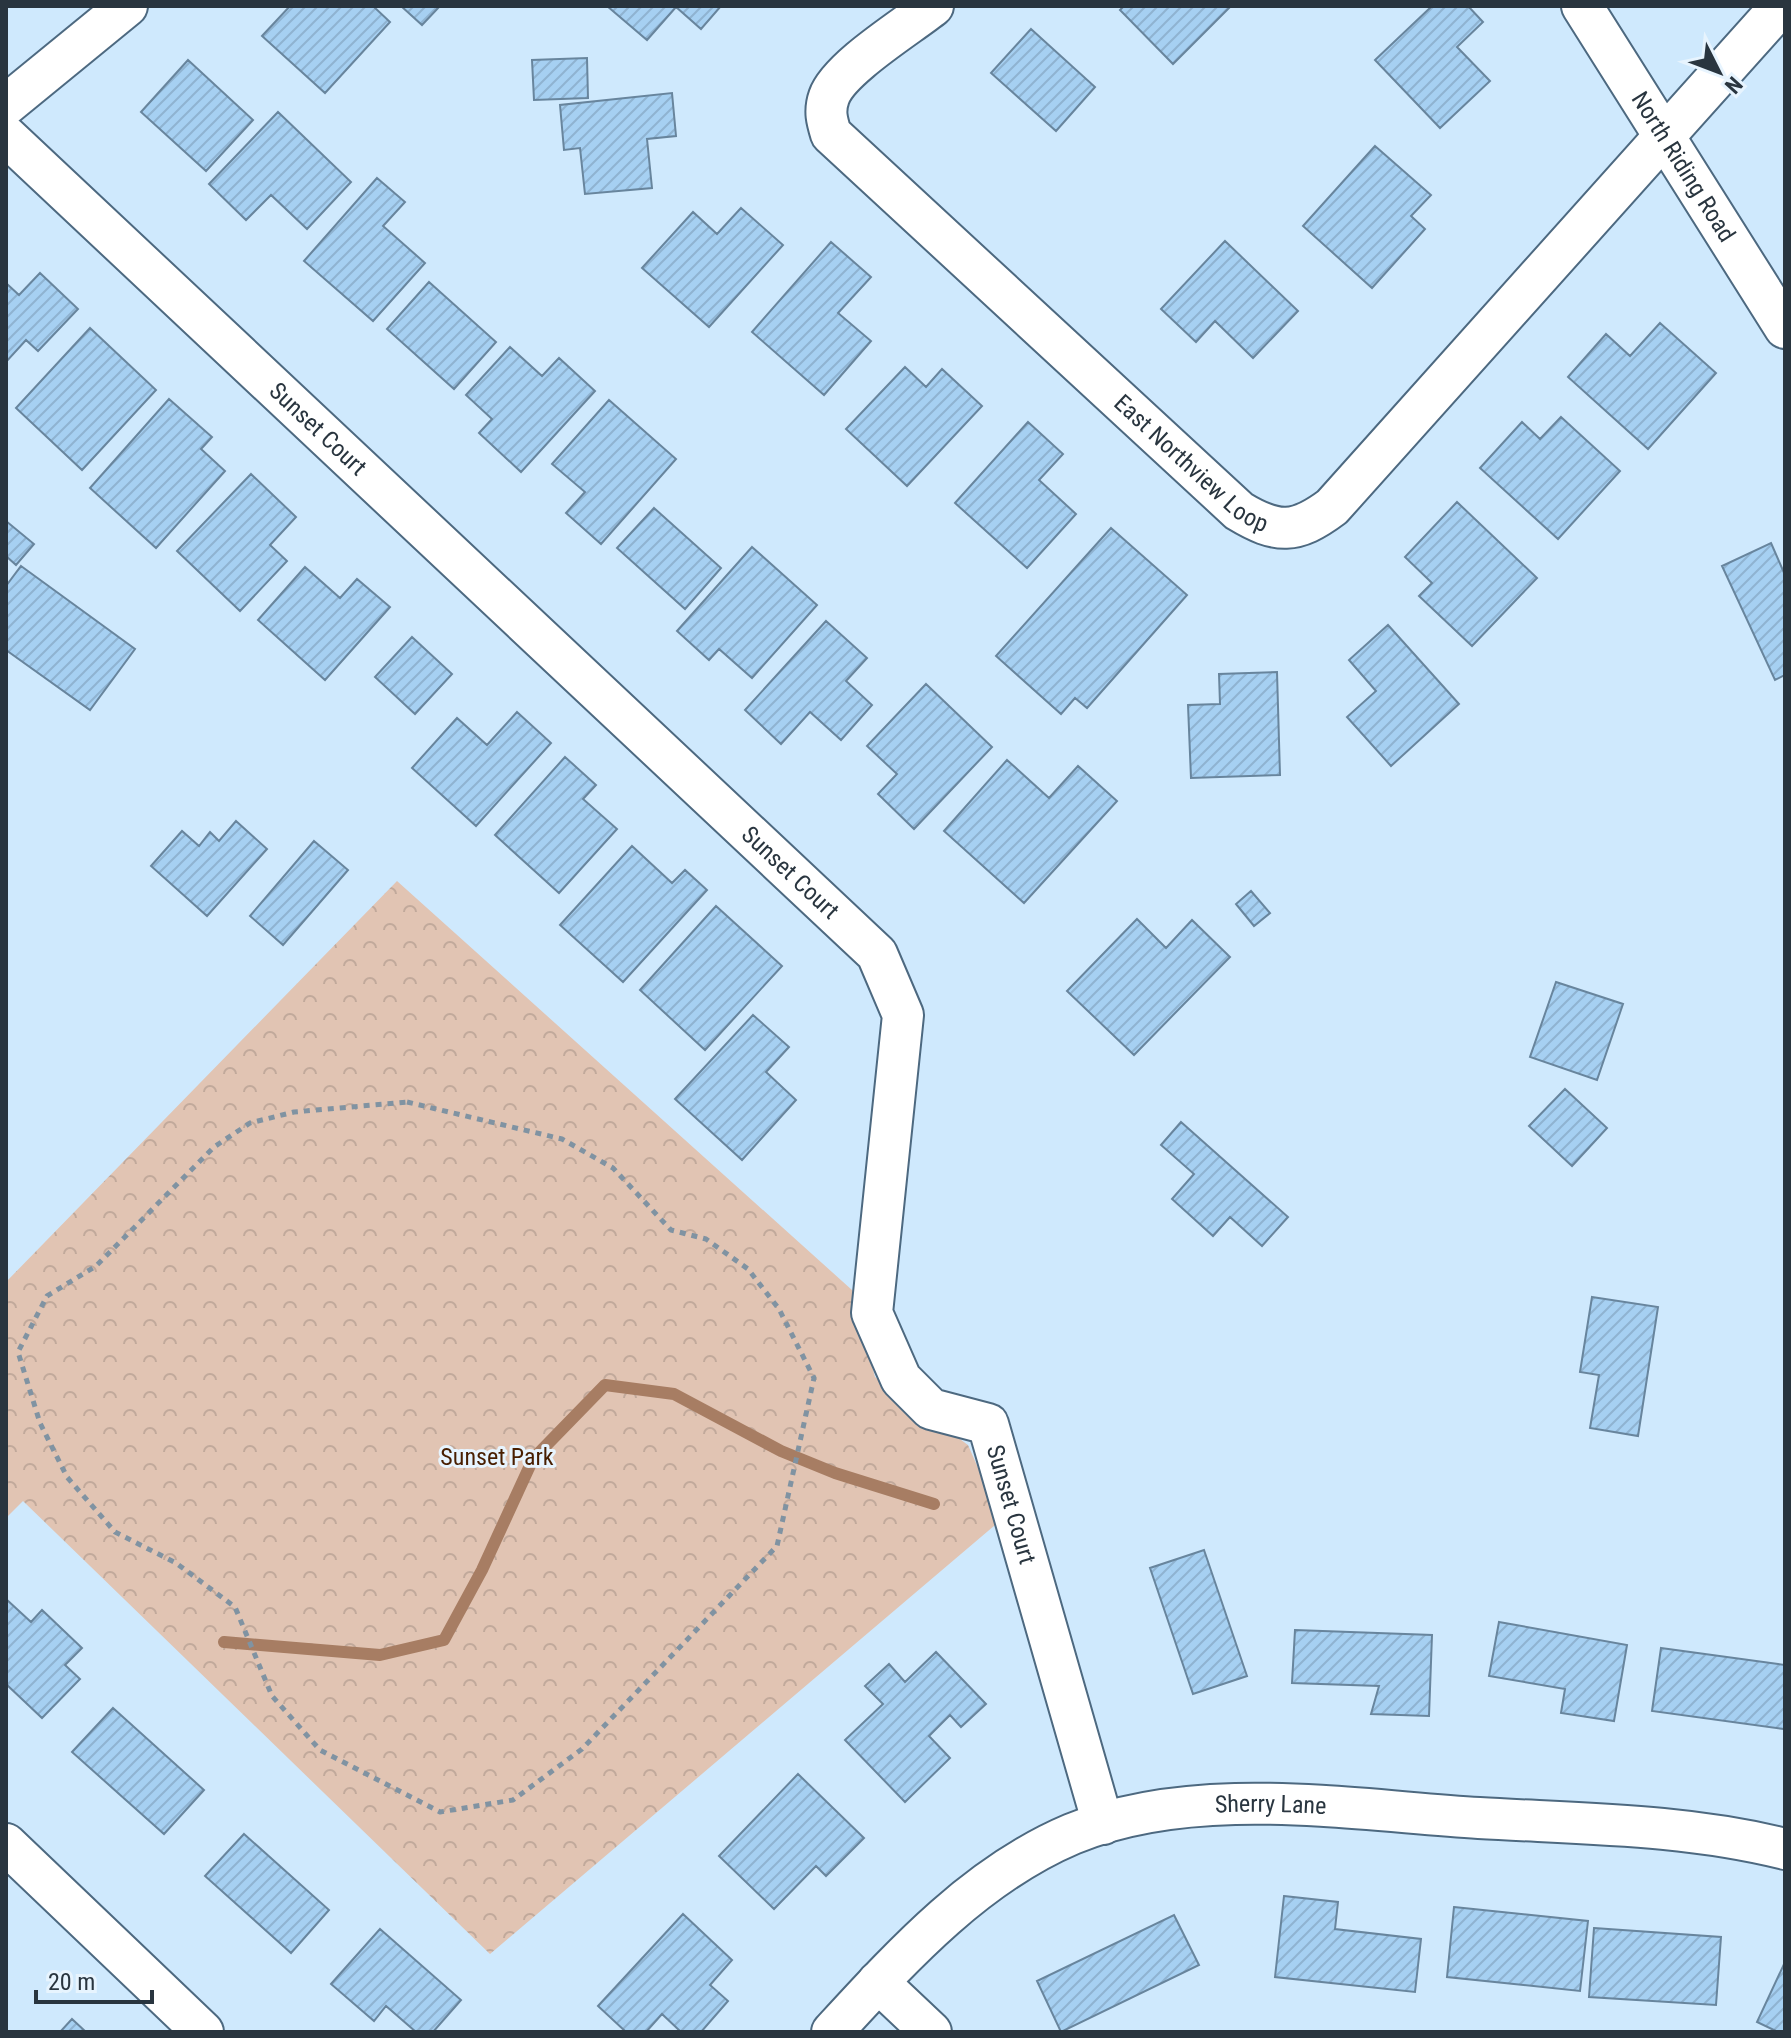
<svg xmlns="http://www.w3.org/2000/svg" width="1791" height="2038" font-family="'Roboto Condensed',sans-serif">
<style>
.park{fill:url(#park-crowns)}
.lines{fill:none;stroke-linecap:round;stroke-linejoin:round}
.stream{stroke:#a77d63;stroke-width:12}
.building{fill:url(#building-hatch);stroke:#68859d;stroke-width:2}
.minor-casing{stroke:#4d6980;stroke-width:44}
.path{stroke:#8093a2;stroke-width:5;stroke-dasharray:6 6;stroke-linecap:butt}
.minor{stroke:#fff;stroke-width:40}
.labels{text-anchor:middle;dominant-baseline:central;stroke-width:6;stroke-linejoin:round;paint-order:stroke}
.street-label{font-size:24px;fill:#29353f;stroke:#e7f4fe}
.park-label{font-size:24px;fill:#481e00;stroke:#e7f4fe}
</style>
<defs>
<pattern id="park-crowns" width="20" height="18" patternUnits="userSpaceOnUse" patternTransform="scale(2)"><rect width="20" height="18" fill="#e1c4b3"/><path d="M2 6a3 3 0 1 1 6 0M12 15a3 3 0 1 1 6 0" fill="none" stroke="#c1a99b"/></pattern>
<pattern id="building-hatch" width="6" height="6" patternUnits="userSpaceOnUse" patternTransform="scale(2)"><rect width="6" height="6" fill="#a6d0f2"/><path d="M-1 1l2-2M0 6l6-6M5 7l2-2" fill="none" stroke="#8fb3d1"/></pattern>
</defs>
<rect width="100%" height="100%" fill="#cfe9fd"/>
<path class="park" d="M397,881L852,1290L875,1377L968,1445L1001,1520L490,1954L23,1501L6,1518V1282Z"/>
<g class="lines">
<path class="stream" d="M224,1642L380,1655L444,1640L482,1570L533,1459L605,1385L674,1394L781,1451L835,1473L934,1504"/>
</g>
<path class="building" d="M290,6H373L390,22L325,93L262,36Z
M401,6H440L422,25Z
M607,6H721L701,29L676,7L647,40Z
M1124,6H1231L1173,64L1120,10Z
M1432,6H1468L1483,22L1457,47L1490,81L1440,128L1375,60Z
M1031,29L1095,87L1056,131L991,73Z
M587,58L588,98L534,100L532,60Z
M188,60L253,120L206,171L141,112Z
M672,93L676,136L647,139L652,188L585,194L580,148L564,150L560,105Z
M278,112L351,182L307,229L271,195L246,220L209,184Z
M1375,146L1431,195L1411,216L1425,229L1372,288L1303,226Z
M377,178L405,202L383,226L425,263L373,321L304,261Z
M741,208L783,245L709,327L642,268L693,212L717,234Z
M1225,241L1298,311L1253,358L1215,321L1196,342L1161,309Z
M831,242L871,277L838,313L871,341L824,395L752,332Z
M40,273L78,309L38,351L26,340L6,362V283L19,295Z
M429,282L496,342L454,389L387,329Z
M1660,323L1716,373L1648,449L1568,377L1606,334L1630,356Z
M90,328L156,390L82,470L16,408Z
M510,347L542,376L559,358L595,391L521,472L479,433L492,419L466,395Z
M905,367L926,387L942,369L982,406L907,486L846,429Z
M169,399L212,437L201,449L225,471L156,548L90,488Z
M609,400L676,459L601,544L566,513L585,492L552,464Z
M1561,417L1620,471L1558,539L1480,468L1522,422L1540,439Z
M1028,422L1063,454L1039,480L1076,514L1027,568L955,503Z
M251,474L296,517L270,545L287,561L240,611L177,551Z
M1457,502L1537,578L1472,646L1419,596L1432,583L1405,557Z
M654,508L721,568L685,609L617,548Z
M6,521L34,544L16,565L6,556Z
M1111,528L1187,595L1087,708L1075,698L1061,714L996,656Z
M1771,543L1785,575V675L1775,680L1722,566Z
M752,547L817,605L752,678L719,649L709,660L677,631Z
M21,566L135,649L90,710L6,650V586Z
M305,567L340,598L357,579L390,607L325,680L258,620Z
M826,621L867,658L846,681L872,705L841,740L810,712L781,744L745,710Z
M1388,625L1459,704L1391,766L1347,717L1376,691L1349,660Z
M412,637L452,674L415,714L375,677Z
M1277,672L1280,775L1191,778L1188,705L1220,704L1219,674Z
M926,684L992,747L914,829L878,794L897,774L867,746Z
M517,712L551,743L476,826L412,768L457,718L487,745Z
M565,757L596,785L583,799L617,829L559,893L495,835Z
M1007,760L1049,798L1078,766L1117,801L1024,903L944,831Z
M236,821L267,849L207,916L151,866L182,831L199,846L210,832L219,841Z
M314,841L348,870L283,945L250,916Z
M632,846L672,883L685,870L707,890L623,982L560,925Z
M1251,891L1270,913L1254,926L1236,904Z
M716,906L782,966L705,1050L640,990Z
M1137,919L1166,948L1192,920L1230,957L1134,1055L1067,991Z
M1556,982L1623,1004L1597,1080L1530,1057Z
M753,1015L789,1047L766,1072L796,1100L742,1160L675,1099Z
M1565,1089L1607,1128L1572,1166L1529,1126Z
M1181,1122L1288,1217L1262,1246L1230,1217L1213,1236L1172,1199L1194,1174L1161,1145Z
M1592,1297L1658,1307L1638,1436L1590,1428L1599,1375L1580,1372Z
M1204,1550L1247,1676L1193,1694L1150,1568Z
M6,1599L31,1622L42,1610L82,1648L65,1665L80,1679L42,1718L6,1684Z
M1499,1622L1627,1645L1614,1721L1561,1713L1565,1689L1489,1676Z
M1295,1630L1432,1635L1429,1716L1371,1714L1379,1686L1292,1683Z
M1661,1648L1785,1665L1784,1729L1652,1711Z
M936,1652L986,1704L961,1727L950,1715L929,1736L950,1758L905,1802L845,1740L883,1704L865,1686L889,1664L905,1682Z
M113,1708L204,1790L164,1834L72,1752Z
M798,1774L864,1838L826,1876L816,1866L774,1909L719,1856Z
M244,1834L329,1910L291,1953L205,1876Z
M1284,1896L1338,1902L1335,1929L1421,1939L1415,1992L1275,1977Z
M1454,1907L1588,1921L1580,1991L1447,1977Z
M683,1914L732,1960L710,1985L728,2001L701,2032H681L662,2014L646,2032H626L598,2006Z
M1174,1915L1199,1965L1061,2032L1037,1981Z
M1594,1928L1721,1937L1716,2005L1589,1997Z
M380,1929L461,2000L433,2032H416L386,2006L374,2021L331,1984Z
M1785,1962V2032H1778L1757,2022Z
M72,2019L86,2032H60Z"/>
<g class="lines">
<defs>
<g id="minor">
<path id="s1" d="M933,6C908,26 839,68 829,97C824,111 827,121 831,134L1239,511C1277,534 1296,534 1332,507L1781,6"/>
<path id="s2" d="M1582,6L1785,328"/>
<path d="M6,105L127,6"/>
<path id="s3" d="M6,136L877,954L903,1015L872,1313L901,1379L931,1409L988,1424L1103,1824"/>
<path d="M6,1844L203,2032"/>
<path d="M878,1982L931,2032"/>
<path id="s4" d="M832,2032C902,1956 975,1875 1072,1834C1195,1783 1350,1810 1479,1818C1582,1824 1685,1824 1785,1849"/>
</g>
</defs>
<use href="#minor" class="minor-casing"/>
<path class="path" d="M407,1102L562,1139L613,1168L671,1230L706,1239L748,1269L779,1309L814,1378L777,1546L582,1749L513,1800L440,1812L320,1750L272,1696L235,1607L176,1563L115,1532L67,1477L40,1423L18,1352L47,1296L96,1266L214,1147L250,1123L294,1112Z"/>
<use href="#minor" class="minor"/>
</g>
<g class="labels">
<g class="street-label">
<text stroke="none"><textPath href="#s2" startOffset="190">North Riding Road</textPath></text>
<text stroke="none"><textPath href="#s3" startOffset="428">Sunset Court</textPath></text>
<text stroke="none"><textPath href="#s1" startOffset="666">East Northview Loop</textPath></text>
<text stroke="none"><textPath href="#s3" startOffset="1076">Sunset Court</textPath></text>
<text stroke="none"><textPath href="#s3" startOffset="1818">Sunset Court</textPath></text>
<text stroke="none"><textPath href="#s4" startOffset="516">Sherry Lane</textPath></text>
</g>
<g class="park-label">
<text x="497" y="1457">Sunset Park</text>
</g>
</g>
<rect width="1791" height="2038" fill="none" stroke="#29353f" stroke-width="16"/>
<g transform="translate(1719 72) rotate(132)" stroke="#e7f4fe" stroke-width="6" paint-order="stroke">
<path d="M0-6L14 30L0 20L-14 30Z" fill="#29353f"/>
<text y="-12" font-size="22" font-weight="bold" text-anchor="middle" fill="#29353f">N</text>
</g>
<path d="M36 1990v12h116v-12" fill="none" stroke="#29353f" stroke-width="4"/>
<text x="48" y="1990" font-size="24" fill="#29353f" stroke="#e7f4fe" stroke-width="6" paint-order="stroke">20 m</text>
</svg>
